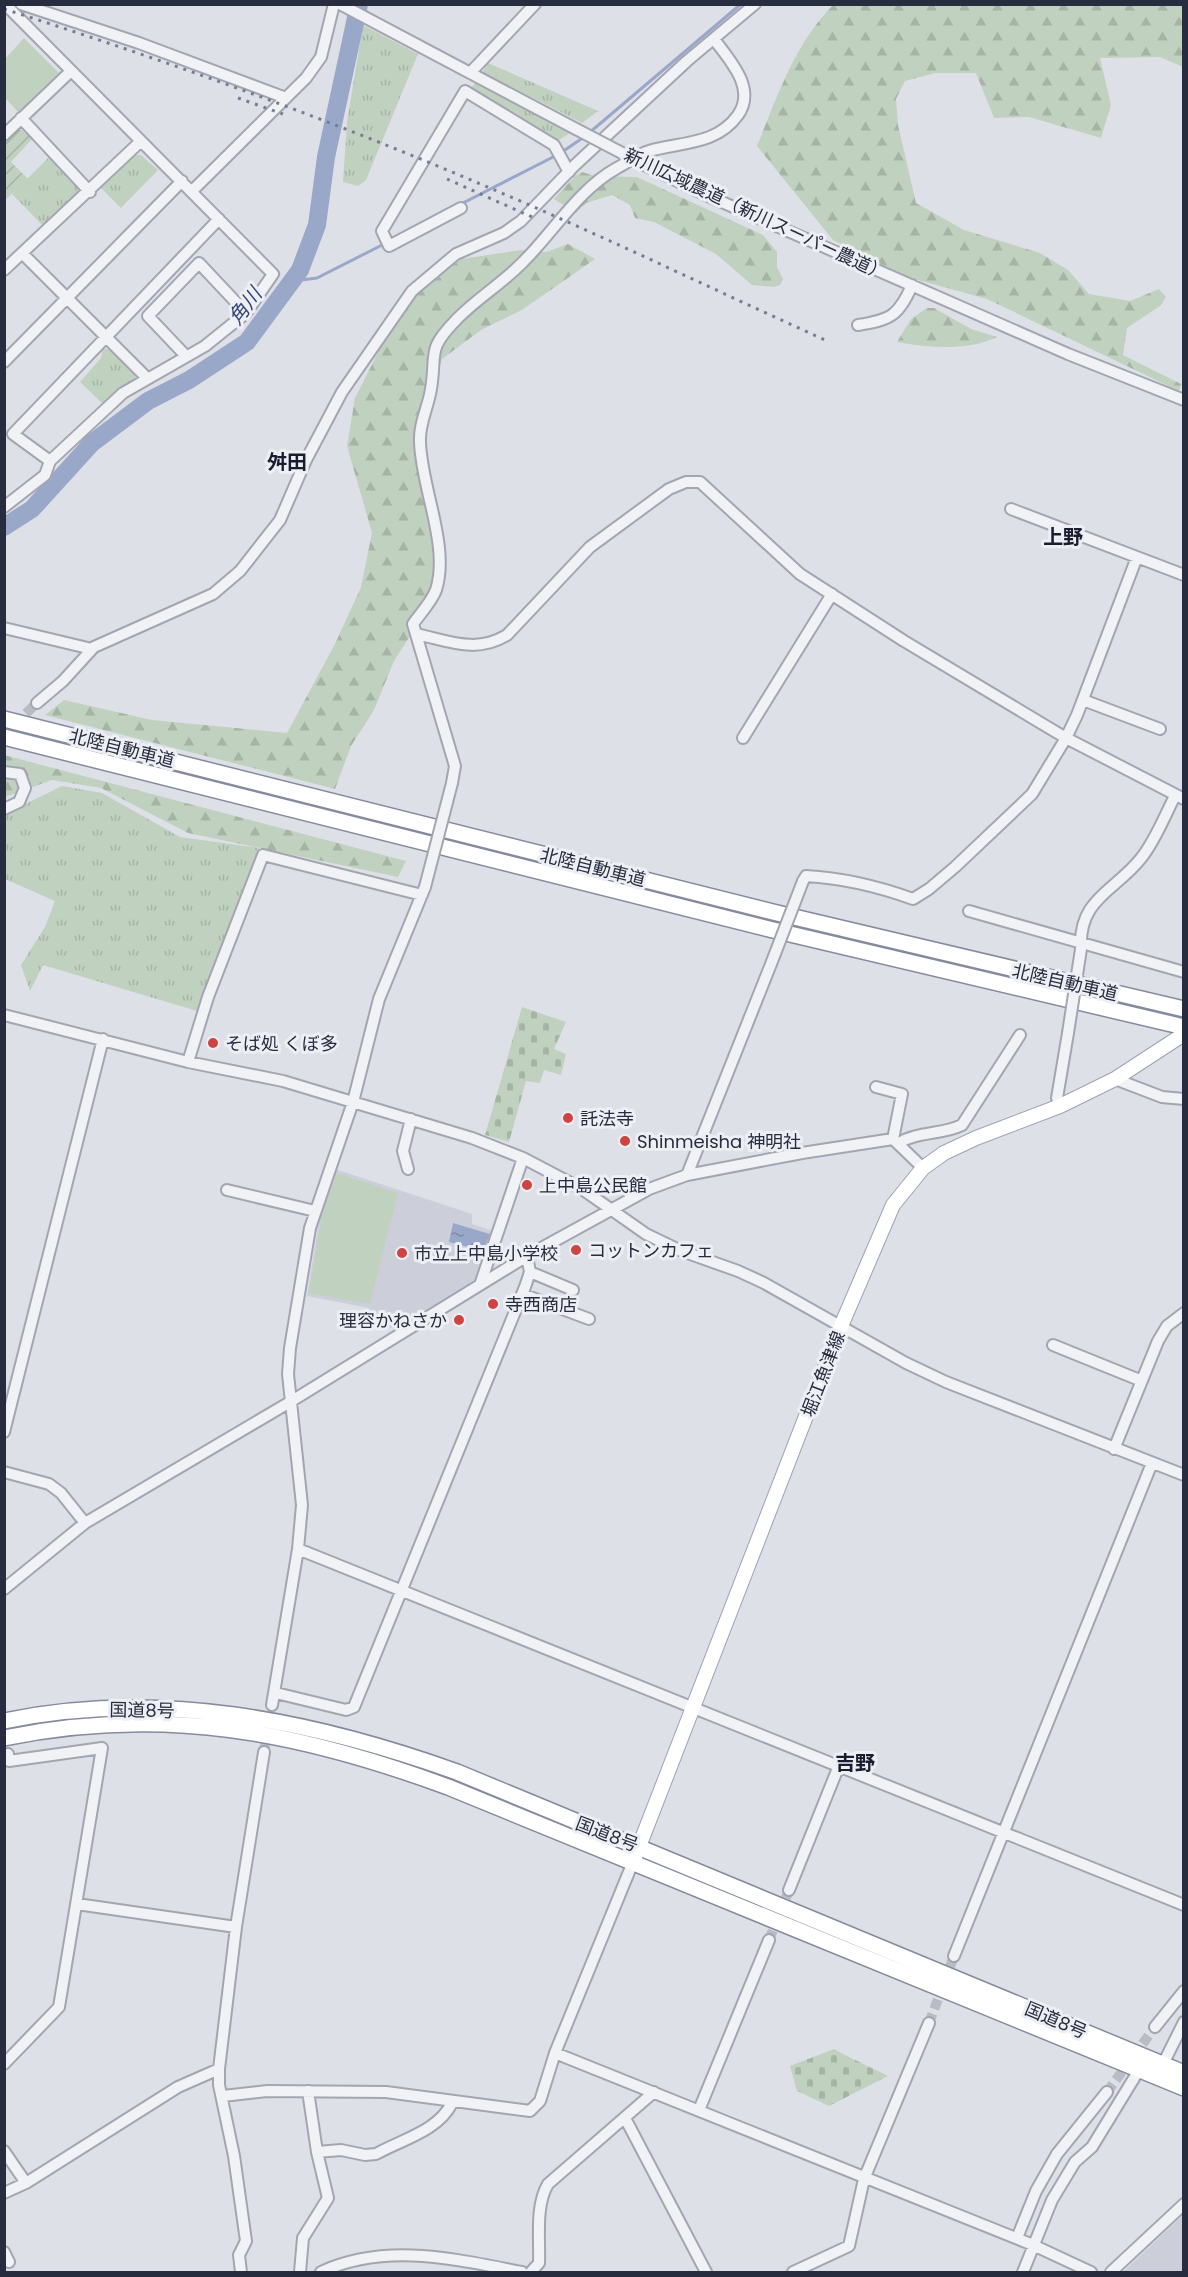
<svg xmlns="http://www.w3.org/2000/svg" width="1188" height="2277" font-family="Poppins,'Noto Sans JP',sans-serif">
<style>
.built{fill:#cccfd9}
.grass{fill:url(#grass-tufts)}
.forest{fill:url(#forest-firs)}
.cemetery{fill:url(#cemetery-stones)}
.garden{fill:url(#garden-furrows)}
.pitch{fill:#c1d1bf}
.water{fill:url(#water-ripples)}
.lines{fill:none;stroke-linecap:round;stroke-linejoin:round}
.stream{stroke:#99a8c8;stroke-width:3}
.river{stroke:#99a8c8;stroke-width:18}
.minor-tunnel{stroke:#b9bcc5;stroke-width:10;stroke-dasharray:10 5;stroke-linecap:butt}
.minor-casing{stroke:#a3a6b1;stroke-width:14}
.major-casing{stroke:#9da2b3;stroke-width:16}
.highway-casing{stroke:#858b9e;stroke-width:18}
.minor{stroke:#f0f2f6;stroke-width:10}
.major{stroke:#fff;stroke-width:14}
.highway{stroke:#fff;stroke-width:15}
.rail{stroke:#777d91;stroke-width:3;stroke-dasharray:3 6;stroke-linecap:butt}
.minor-bridge-casing{stroke:#a3a6b1;stroke-width:14;stroke-linecap:butt}
.minor-bridge{stroke:#f0f2f6;stroke-width:10}
.poi-dot{fill:#cd4442;stroke:#edeff5;stroke-width:2}
.labels{text-anchor:middle;dominant-baseline:central;stroke-width:6;stroke-linejoin:round;paint-order:stroke}
.street-label{font-size:18px;fill:#272c3e;stroke:#edeff5}
.poi-label{font-size:18px;fill:#272c3e;stroke:#edeff5;text-anchor:start}
.water-label{font-size:20px;font-style:italic;fill:#324472;stroke:#edeff5}
.neighbourhood-label{font-size:20px;font-weight:bold;fill:#1a1d2f;stroke:#edeff5}
</style>
<defs>
<pattern id="grass-tufts" width="24" height="20" patternUnits="userSpaceOnUse" patternTransform="scale(1.5)"><rect width="24" height="20" fill="#c1d1bf"/><path d="M3 7l-1-3M5 7V3M7 7l1-3M15 17l-1-3M17 17v-4M19 17l1-3" fill="none" stroke="#a6b4a5"/></pattern>
<pattern id="forest-firs" width="22" height="20" patternUnits="userSpaceOnUse" patternTransform="scale(1.5)"><rect width="22" height="20" fill="#c1d1bf"/><path d="M5 1l3.5 6h-7zM16 11l3.5 6h-7z" fill="#a6b4a5"/></pattern>
<pattern id="cemetery-stones" width="16" height="16" patternUnits="userSpaceOnUse" patternTransform="scale(1.5)"><rect width="16" height="16" fill="#c1d1bf"/><path d="M2 7V4a2 2 0 0 1 4 0v3zM10 15v-3a2 2 0 0 1 4 0v3z" fill="#a6b4a5"/></pattern>
<pattern id="garden-furrows" width="10" height="10" patternUnits="userSpaceOnUse" patternTransform="scale(1.5)"><rect width="10" height="10" fill="#c1d1bf"/><path d="M-1 1l2-2M0 10L10 0M9 11l2-2" fill="none" stroke="#a6b4a5"/></pattern>
<pattern id="water-ripples" width="26" height="14" patternUnits="userSpaceOnUse" patternTransform="scale(1.5)"><rect width="26" height="14" fill="#99a8c8"/><path d="M2 4q2-2 4 0t4 0M15 11q2-2 4 0t4 0" fill="none" stroke="#7d89a4"/></pattern>
</defs>
<rect width="100%" height="100%" fill="#dee0e7"/>
<path class="built" d="M335,1169L472,1214V1224L493,1231L478,1278L400,1330L368,1322L369,1308L307,1296L320,1214Z
M1183,2215V2272H1123Z"/>
<path class="grass" d="M363,25L418,54L366,180L358,186L343,182L347,122Z
M487,63H488L598,111L582,123L483,72Z
M476,82L570,133L556,142L470,89Z
M134,155H141L158,170L121,208L101,188Z
M49,157L80,188V196L44,227L12,194Z
M103,349H112L135,373L136,381L103,404L80,382L101,358Z
M62,786L102,793L180,837L259,848L197,1011L43,965L30,991L21,965L45,927L55,901L5,879V814Z"/>
<path class="forest" d="M833,5H1183V67L1160,57L1100,58L1111,105L1101,138L1029,117L994,118L976,73H935L905,81L896,99L898,125L916,203L964,230L1040,253L1068,270L1089,294L1130,301L1159,289L1166,297L1160,306L1127,328L1123,355L1181,384L1179,391L987,299L907,277L833,240L757,146C778,95 794,45 833,5Z
M582,172L595,176L637,177L763,235L777,252V267L783,279L780,285L774,287L752,285L716,254L654,222L635,218L630,205L612,195L586,203L576,213L554,199L576,175Z
M568,244L595,259L522,310L481,330L442,359L426,414L423,488L436,540L438,592L394,661L374,710L351,746L335,789L45,715L64,700L152,720L287,733L335,644L361,587L372,533L347,446L355,398L400,309L461,259L521,250L546,252Z
M927,308H934L971,329L997,337C968,351 929,348 897,342L911,319Z
M4,755L406,861L398,877L188,833L101,788L52,780L5,797Z"/>
<path class="cemetery" d="M522,1007L566,1022L554,1049L566,1054L561,1075L544,1070L540,1083L526,1081L509,1142L485,1135Z
M834,2049L841,2053L888,2076L829,2106L797,2091L790,2066Z"/>
<path class="garden" d="M14,130H22L32,139L11,162L28,179L5,200V140Z"/>
<path class="pitch" d="M24,38L59,73L19,113L5,98V59Z
M337,1173L398,1193L370,1304L309,1293L322,1215Z"/>
<path class="water" d="M453,1223L490,1234L483,1251L449,1242Z"/>
<g class="lines">
<path class="stream" d="M589,133L741,4
M562,152L584,137
M461,204L557,155
M293,281L317,278L386,243"/>
<path class="river" d="M4,527L32,509L92,443L148,401L189,380L247,342L300,270L317,225L326,157L359,4"/>
<path class="minor-tunnel" d="M4,734L37,703
M264,1752L272,1705
M769,1940L789,1890
M929,2023L954,1956
M1107,2092L1155,2027"/>
<defs>
<path id="minor" d="M21,4L139,43L286,98
M340,4L576,129
M470,73L535,4
M21,118L90,192
M4,135L71,71
M630,158L706,195L1068,354L1184,400
M192,191L306,78L321,57L334,4
M461,208L389,246L382,231L465,91L554,145L569,172
M22,253L147,378
M4,270L141,141
M858,325C890,320 899,316 912,285
M186,356L148,316L199,263L246,313
M4,362L182,181
M50,461L13,434L219,219
M4,507L45,475L50,461L123,393L205,346L246,313L273,274L5,4
M1011,509L1184,575
M4,628L92,649
M416,634C449,641 476,654 507,635L590,547L669,489L686,482H700L800,574L904,641L1066,738L1184,799
M1083,700L1160,729
M37,703L63,681L94,647L213,594L240,571L280,520L306,460L342,392L412,291L456,254L504,233L521,221L575,165L687,61L755,4
M743,738L832,594
M4,772L20,774L25,788L19,802L4,809
M452,783L455,766L413,624C420,614 432,601 436,590C450,546 421,487 420,442C419,423 428,408 431,389C437,352 426,351 456,320C476,299 503,283 524,261C554,231 579,189 617,168C627,163 638,154 649,151C680,142 717,145 738,115C757,88 729,60 714,39
M803,881L806,876C844,878 877,886 913,899L929,889L955,867L1032,794L1066,738L1077,715L1137,557
M969,911L1184,972
M1081,949C1078,898 1116,891 1142,857C1156,839 1165,815 1175,796
M4,1015L188,1062L283,1081L472,1138L523,1158L582,1189L646,1234L679,1250L738,1271L764,1283L906,1363L946,1382L1184,1475
M188,1062L208,997L263,855L422,895
M1115,1079L1162,1097L1184,1099
M876,1087L902,1094L893,1139
M1060,1106L1057,1098L1068,1033
M899,1143C918,1131 942,1135 962,1125L1020,1035
M408,1169L403,1151L411,1119
M687,1175L771,964
M227,1190L315,1211
M530,1272L573,1290
M480,1285L523,1158
M522,1294L589,1319
M1053,1345L1142,1381
M4,1432L103,1039
M1114,1449L1158,1341L1167,1326L1184,1313
M4,1472L49,1484L61,1493L85,1523
M298,1549L1184,1905
M4,1589L85,1523L290,1402L527,1256L649,1189L687,1175L802,1153L893,1139L923,1168
M276,1693L346,1710L354,1707L525,1287L530,1272L527,1256
M272,1705L298,1549L302,1505L288,1374L290,1348L310,1228L353,1102L379,999L425,887
M789,1890L838,1768
M77,1904L236,1927
M954,1956L1152,1463
M1155,2027L1184,1991
M555,2053L1033,2245L1091,2272
M4,2064L59,2007L102,1748L9,1761L8,1754
M1163,2064L1184,2022
M223,2096L267,2091L386,2092L530,2111L540,2101L555,2053L633,1862
M699,2110L769,1940
M625,2118L706,2272
M4,2151L26,2183
M317,2152L341,2150L365,2155L376,2154C403,2139 438,2131 452,2103
M4,2193L26,2183L178,2087L219,2069
M1017,2238L1036,2191L1057,2154L1107,2092
M4,2252L9,2262
M241,2272L239,2255L246,2241L234,2156L219,2085V2069L236,1927L264,1752
M300,2272L303,2238L328,2198L317,2152L308,2091
M321,2272C386,2242 454,2259 522,2272
M531,2272L539,2263C540,2238 535,2206 548,2184L654,2092
M793,2272L849,2246L864,2179L929,2023
M1023,2272L1052,2200L1075,2162L1092,2147L1139,2070
M1111,2272L1184,2204"/>
<path id="major" d="M633,1862L841,1326L893,1205L923,1168L944,1153L976,1138L1060,1106L1115,1079L1184,1034"/>
<path id="highway" d="M4,719L777,913L1184,1009
M4,737L773,930L1184,1027
M4,1721C158,1689 312,1720 457,1772L1184,2073
M4,1738C163,1705 299,1732 448,1787L1184,2088"/>
</defs>
<use href="#minor" class="minor-casing"/>
<use href="#major" class="major-casing"/>
<use href="#highway" class="highway-casing"/>
<use href="#minor" class="minor"/>
<use href="#major" class="major"/>
<use href="#highway" class="highway"/>
<path class="rail" d="M4,9C165,60 323,117 478,183C595,232 710,288 825,340
M238,98L283,114
M447,179L532,217"/>
<defs>
<path id="minor-bridge" d="M576,129L622,153
M425,887L452,783
M771,964L803,881
M1068,1033L1081,949"/>
</defs>
<use href="#minor-bridge" class="minor-bridge-casing"/>
<use href="#minor-bridge" class="minor-bridge"/>
</g>
<g class="poi-dot">
<circle cx="213" cy="1043" r="6"/>
<circle cx="568" cy="1118" r="6"/>
<circle cx="625" cy="1141" r="6"/>
<circle cx="527" cy="1185" r="6"/>
<circle cx="576" cy="1250" r="6"/>
<circle cx="402" cy="1253" r="6"/>
<circle cx="493" cy="1304" r="6"/>
<circle cx="459" cy="1320" r="6"/>
</g>
<g class="labels">
<g class="street-label">
<text transform="translate(756 214) rotate(25)">新川広域農道（新川スーパー農道）</text>
<text transform="translate(122 748) rotate(14)">北陸自動車道</text>
<text transform="translate(593 867) rotate(14)">北陸自動車道</text>
<text transform="translate(1065 982) rotate(13)">北陸自動車道</text>
<text transform="translate(823 1374) rotate(-69)">堀江魚津線</text>
<text transform="translate(142 1710) rotate(1)">国道8号</text>
<text transform="translate(607 1834) rotate(21)">国道8号</text>
<text transform="translate(1056 2020) rotate(23)">国道8号</text>
</g>
<g class="poi-label">
<text x="225" y="1043">そば処 くぼ多</text>
<text x="580" y="1118">託法寺</text>
<text x="637" y="1141">Shinmeisha 神明社</text>
<text x="539" y="1185">上中島公民館</text>
<text x="588" y="1250">コットンカフェ</text>
<text x="414" y="1253">市立上中島小学校</text>
<text x="505" y="1304">寺西商店</text>
<text x="447" y="1320" text-anchor="end">理容かねさか</text>
</g>
<g class="water-label">
<text transform="translate(245 306) rotate(-53)">角川</text>
</g>
<g class="neighbourhood-label">
<text x="287" y="462">舛田</text>
<text x="1063" y="537">上野</text>
<text x="855" y="1763">吉野</text>
</g>
</g>
<rect width="1188" height="2277" fill="none" stroke="#272c3e" stroke-width="12"/>
</svg>
